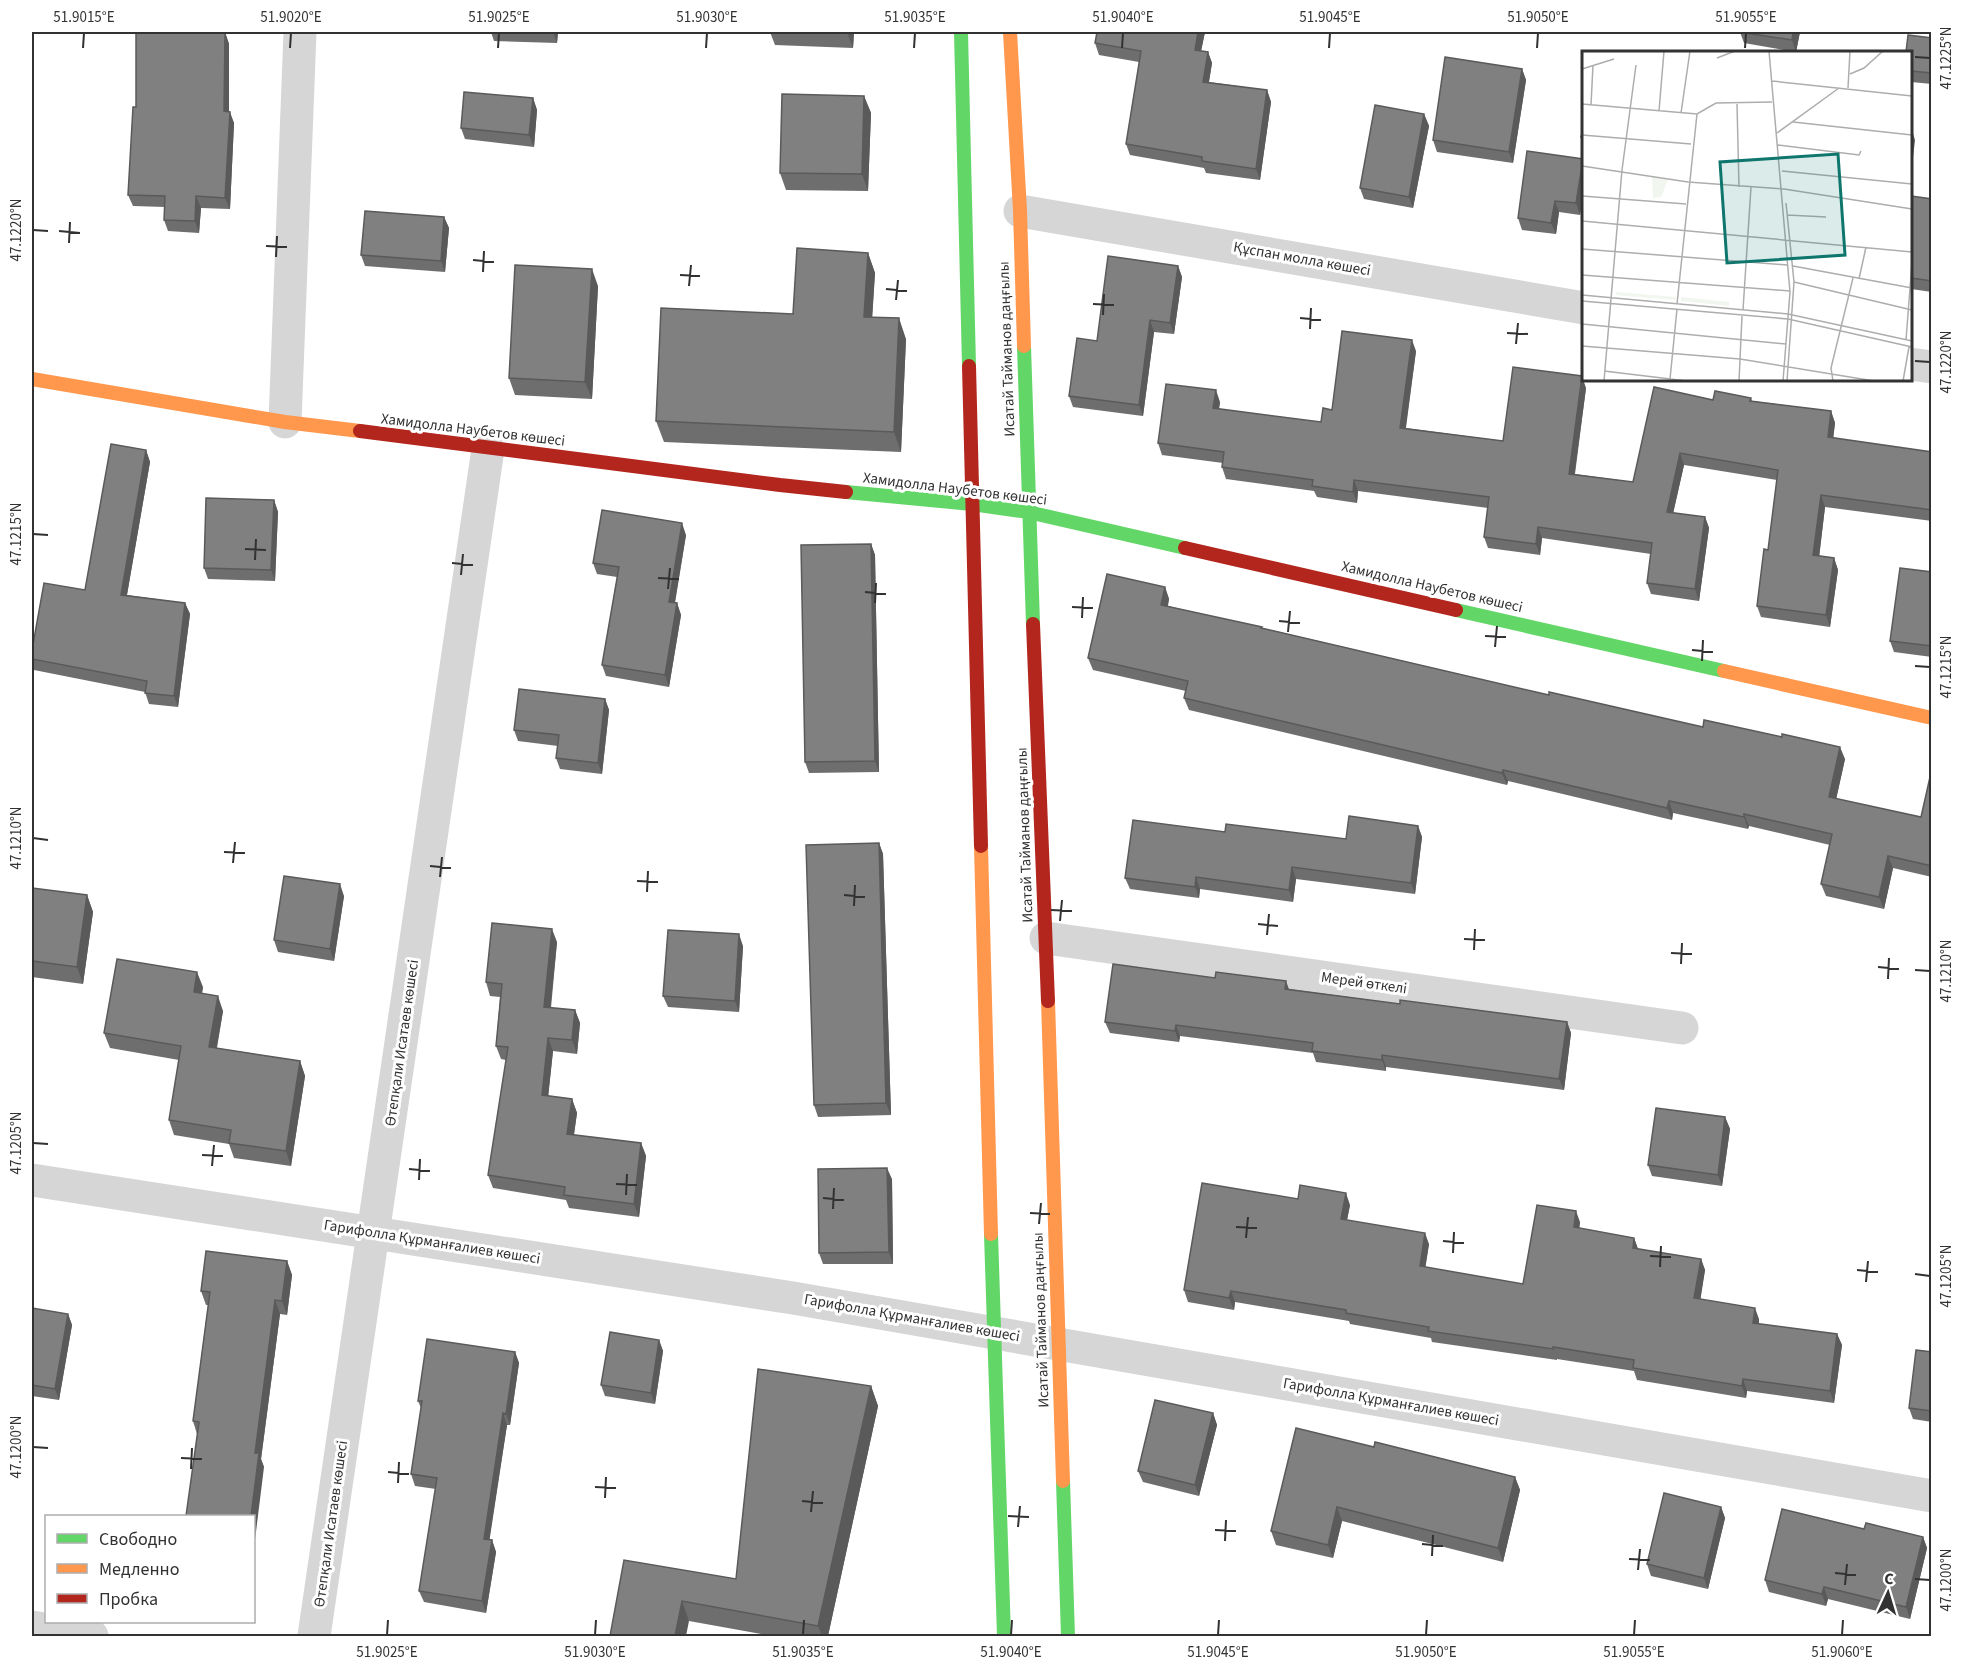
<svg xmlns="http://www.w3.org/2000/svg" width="1963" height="1668" font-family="'Source Sans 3',sans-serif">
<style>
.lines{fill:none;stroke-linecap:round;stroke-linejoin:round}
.street{stroke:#d6d6d6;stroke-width:33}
.fast{stroke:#63d668;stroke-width:14}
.slow{stroke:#ff974d;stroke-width:14}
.jam{stroke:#b3261e;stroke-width:14}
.wall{fill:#6e6e6e}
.shaded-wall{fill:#5a5a5a}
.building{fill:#808080;stroke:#5a5a5a;stroke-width:1.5}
.ticks{fill:none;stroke:#323232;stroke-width:2}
.labels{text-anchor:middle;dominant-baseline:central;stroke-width:6;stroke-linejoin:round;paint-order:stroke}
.street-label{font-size:15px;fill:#323232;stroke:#fff}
.inset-road{fill:none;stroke:#adadad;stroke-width:1.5}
.view{fill:#0f766e;fill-opacity:0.15;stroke:#0f766e;stroke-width:3}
.inset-edge{fill:none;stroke:#323232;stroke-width:3}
.neatline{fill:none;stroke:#323232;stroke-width:2}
.ticks-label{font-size:15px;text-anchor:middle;fill:#323232}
</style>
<rect width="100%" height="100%" fill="#fff"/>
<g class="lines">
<path class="street" d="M1020,211L1584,308
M1910,364L1932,367
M285,422L300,32
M1046,938L1682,1028
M32,1180L793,1298L1932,1496
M32,1627L92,1636
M314,1636L488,449"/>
<path class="fast" d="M961,32L969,366
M1024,346L1033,624
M846,492L972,504L1028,512L1185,548
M1456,610L1724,671
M991,1234L1004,1636
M1063,1481L1068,1636"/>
<path class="slow" d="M1010,32L1020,211L1024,346
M32,379L285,422L360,431
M1724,671L1932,718
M981,846L991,1234
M1048,1001L1063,1481"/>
<path class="jam" d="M969,366L981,846
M360,431L780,485L846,492
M1185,548L1456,610
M1033,624L1048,1001"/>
</g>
<path class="wall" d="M225,32L229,44V112L234,123L230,209L201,208L199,233L168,231L164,220L165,207L133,206L128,195L136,107Z
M491,32H558L557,43L494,41Z
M770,32H854L853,48L775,45Z
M1097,32H1205L1201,51L1208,52L1212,63L1209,82L1267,90L1271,102L1260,180L1206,173L1204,168L1130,155L1126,144L1139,62L1099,55L1095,43Z
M1740,32H1800L1796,52L1744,43Z
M1932,38V84L1911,82V52Z
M1522,69L1526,80L1513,163L1437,152L1433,140Z
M864,96L871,113L868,191L786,190L780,173Z
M533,98L537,110L534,147L465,139L461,128Z
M1424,114L1429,126L1413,208L1364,199L1360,188Z
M1583,159L1584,161V193L1580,215L1559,212L1556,234L1522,230L1518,218Z
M1911,196L1932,199V292L1911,289Z
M444,217L449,228L445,272L365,266L361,255Z
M868,253L875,273L872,317L906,339L901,452L664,442L656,421L793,314Z
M1178,266L1182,277L1174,334L1154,332L1143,416L1073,407L1069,396Z
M598,286L592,399L515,395L509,378Z
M1416,351L1406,428L1503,441L1586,388L1575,474L1633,482L1713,400L1751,398L1752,401L1831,411L1835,423L1833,438L1932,452V521L1825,507L1819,556L1834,558L1838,570L1830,627L1761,617L1757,606L1768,550L1777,480L1684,465L1673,513L1705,517L1709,528L1699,601L1651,594L1647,583L1651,554L1542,538L1540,555L1488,548L1484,537L1488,508L1358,491L1357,503L1317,497L1314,491L1226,479L1222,467L1223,463L1162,455L1158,443L1220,402L1219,409L1321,422L1332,410Z
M146,450L150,462L127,595L185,603L190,614L178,707L149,704L145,692L34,670L32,663V650L85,590Z
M274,500L278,512L275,581L208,579L204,568Z
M686,535L675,603H677L681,615L669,687L606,676L602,665L617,577L597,574L593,563Z
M871,544L875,555L879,772L809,773L805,762Z
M1932,572V657L1894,652L1890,641Z
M1165,587L1169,599L1168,606L1549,695L1845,759L1836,799L1921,817L1932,777V877L1893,868L1884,909L1826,896L1821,884L1830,845L1749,826L1748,829L1673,813L1672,820L1508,781L1507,785L1189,710L1184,698L1186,691L1093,670L1088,658Z
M605,699L609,710L602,774L560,769L556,758L558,746L518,741L514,730Z
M1418,826L1422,837L1415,894L1296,879L1293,902L1200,889L1199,898L1130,889L1125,878L1225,832L1346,839Z
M879,843L883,854L891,1115L818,1117L814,1105Z
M32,888L87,895L93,912L83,984L32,977Z
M344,896L334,961L278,952L274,940Z
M557,942L551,1008L575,1010L580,1023L577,1054L553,1051L548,1096L572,1099L577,1113L574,1135L641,1143L646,1156L639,1217L569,1208L566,1200L493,1188L488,1175L506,1060L501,1059L496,1046L500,997L490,996L486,982Z
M743,946L739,1012L668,1007L663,996Z
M203,987L202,994L223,1011L217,1048L300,1061L305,1076L291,1166L234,1158L229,1144L174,1135L169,1120L179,1060L110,1048L104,1033Z
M1289,989L1400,1004L1567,1022L1571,1033L1564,1090L1386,1067V1071L1316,1062L1313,1053L1180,1036L1179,1042L1110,1033L1105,1022Z
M1725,1117L1730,1129L1722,1186L1652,1176L1648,1165Z
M892,1179L893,1264H823L819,1253Z
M1298,1199L1350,1205L1347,1220L1429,1244L1425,1267L1523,1284L1580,1222L1579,1228L1634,1238L1638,1249L1701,1259L1705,1270L1700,1299L1759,1319V1324L1837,1334L1842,1345L1834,1403L1747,1391L1746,1398L1637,1380L1634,1371L1557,1359V1360L1432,1342L1431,1338L1350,1324L1349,1321L1235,1302L1234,1310L1188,1302L1184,1290Z
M287,1261L292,1275L287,1315L280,1314L261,1459L264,1467L197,1434L193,1421L208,1305H206L201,1291Z
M32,1308L68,1314L72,1325L59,1400L32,1396Z
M659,1340L663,1351L655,1404L605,1396L601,1385Z
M515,1352L519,1363L510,1425H507L489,1540H492L496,1552L486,1613L424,1602L419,1591L436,1489L415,1486L411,1474L421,1408L418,1401Z
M1932,1352V1422L1913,1419L1909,1408Z
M871,1386L878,1406L828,1636H772L689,1621L624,1560L736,1579Z
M1213,1413L1217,1425L1199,1496L1143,1482L1138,1471Z
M1374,1447L1515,1477L1520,1490L1503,1562L1342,1521L1333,1558L1276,1545L1271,1531Z
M1721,1507L1725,1518L1708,1589L1651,1576L1647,1564Z
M1923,1537L1927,1548L1910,1619L1828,1599L1826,1606L1769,1592L1765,1580Z"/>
<path class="shaded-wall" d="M225,32L229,44V123L224,111Z
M553,32H558L557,43Z
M847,32H854L853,48Z
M1198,32H1205L1199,61L1195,50Z
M1793,32H1800L1796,52L1792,40Z
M1208,52L1212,63L1207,93L1203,82Z
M1522,69L1526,80L1513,163L1509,152Z
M1267,90L1271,102L1260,180L1256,169Z
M864,96L871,113L868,191L862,174Z
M533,98L537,110L534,147L529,135Z
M230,112L234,123L230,209L225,198Z
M1424,114L1429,126L1413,208L1409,197Z
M1911,127L1915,140L1911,175Z
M1583,159L1584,161V193L1580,215L1576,203Z
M196,196L201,208L199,233L195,221Z
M1555,201L1559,212L1556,234L1551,223Z
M444,217L449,228L445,272L441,261Z
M868,253L875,273L871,337L864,317Z
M1178,266L1182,277L1174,334L1170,323Z
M592,269L598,286L592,399L585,382Z
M899,318L906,339L901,452L894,432Z
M1150,320L1154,332L1143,416L1139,405Z
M1412,340L1416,351L1404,439L1400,428Z
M1582,376L1586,388L1573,485L1569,474Z
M1216,390L1220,402L1217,420L1213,408Z
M1831,411L1835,423L1832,449L1828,437Z
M146,450L150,462L125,606L121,595Z
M1680,453L1684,465L1671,523L1667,512Z
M1354,480L1358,491L1357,503L1353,492Z
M1821,495L1825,507L1818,567L1813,555Z
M274,500L278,512L275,581L271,570Z
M1705,517L1709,528L1699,601L1695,589Z
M682,523L686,535L673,613L669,602Z
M1538,527L1542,538L1540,555L1536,544Z
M871,544L875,555L879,772L875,761Z
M1834,558L1838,570L1830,627L1826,615Z
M1165,587L1169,599L1165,617L1161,605Z
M185,603L190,614L178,707L174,696Z
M677,603L681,615L669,687L665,675Z
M605,699L609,710L602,774L598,763Z
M1840,747L1845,759L1834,809L1829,797Z
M1503,770L1508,781L1507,785L1502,773Z
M1669,801L1673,813L1672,820L1667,808Z
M1744,814L1749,826L1748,829L1744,817Z
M1418,826L1422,837L1415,894L1411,883Z
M879,843L883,854L891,1115L886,1103Z
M1888,856L1893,868L1884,909L1879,897Z
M1292,867L1296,879L1293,902L1289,890Z
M1196,877L1200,889L1199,898L1195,887Z
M340,884L344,896L334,961L330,949Z
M87,895L93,912L83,984L77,967Z
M552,929L557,942L549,1021L544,1007Z
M739,934L743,946L739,1012L735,1001Z
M197,972L203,987L199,1007L194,992Z
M1286,981L1290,992L1285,989Z
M218,996L223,1011L214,1062L209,1047Z
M575,1010L580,1023L577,1054L572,1040Z
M1567,1022L1571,1033L1564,1090L1559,1079Z
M1176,1025L1180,1036L1179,1042L1175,1031Z
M548,1038L553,1051L547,1108L542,1095Z
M1382,1055L1386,1067V1071L1382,1060Z
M300,1061L305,1076L291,1166L286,1151Z
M572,1099L577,1113L572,1147L567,1134Z
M1725,1117L1730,1129L1722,1186L1718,1175Z
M641,1143L646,1156L639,1217L634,1204Z
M887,1168L892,1179L893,1264L889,1252Z
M1346,1193L1350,1205L1345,1230L1341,1219Z
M1576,1211L1580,1222L1578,1239L1574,1227Z
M1425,1233L1429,1244L1424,1277L1420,1266Z
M1634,1238L1638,1249L1633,1248Z
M1701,1259L1705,1270L1699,1309L1694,1298Z
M287,1261L292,1275L287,1315L282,1301Z
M1231,1291L1235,1302L1234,1310L1229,1298Z
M275,1300L280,1314L261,1459L264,1467L254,1548V1516H251L255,1453Z
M1755,1308L1759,1319L1757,1334L1753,1323Z
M68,1314L72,1325L59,1400L55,1389Z
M1837,1334L1842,1345L1834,1403L1830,1391Z
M659,1340L663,1351L655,1404L651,1393Z
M515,1352L519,1363L510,1425L506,1414Z
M1743,1379L1747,1391L1746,1398L1742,1386Z
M871,1386L878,1406L828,1636H822L818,1626Z
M503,1413L507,1425L488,1550L484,1539Z
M1213,1413L1217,1425L1199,1496L1195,1485Z
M1515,1477L1520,1490L1503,1562L1498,1548Z
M1337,1507L1342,1521L1333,1558L1328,1545Z
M1721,1507L1725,1518L1708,1589L1704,1578Z
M1923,1537L1927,1548L1910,1619L1906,1607Z
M492,1540L496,1552L486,1613L482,1601Z
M1824,1587L1828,1599L1826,1606L1822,1594Z
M682,1601L689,1621L686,1636H675Z"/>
<path class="building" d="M136,32H225L224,111L230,112L225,198L196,196L195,221L164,220L165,196L128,195L133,107H136Z
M1097,32H1198L1195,50L1208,52L1203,82L1267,90L1256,169L1202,161V157L1126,144L1141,51L1095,43Z
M1740,32H1793L1792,40Z
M1908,35L1932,38V73L1911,71V52H1906Z
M1445,57L1522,69L1509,152L1433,140Z
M464,92L533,98L529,135L461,128Z
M782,94L864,96L862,174L780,173Z
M1375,105L1424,114L1409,197L1360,188Z
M1584,126V137H1581Z
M1527,151L1583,159L1576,203L1555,201L1551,223L1518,218Z
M1911,196L1932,199V281L1911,278Z
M365,211L444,217L441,261L361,255Z
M797,248L868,253L864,317L899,318L894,432L656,421L661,308L793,314Z
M1108,256L1178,266L1170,323L1150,320L1139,405L1069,396L1077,338L1097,341Z
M515,265L592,269L585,382L509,378Z
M1342,331L1412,340L1400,428L1503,441L1513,367L1582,376L1569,474L1633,482L1654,387L1713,400L1715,391L1751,398L1750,401L1831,411L1828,437L1932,452V510L1821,495L1813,555L1834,558L1826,615L1757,606L1764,549L1768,550L1778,470L1680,453L1667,512L1705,517L1695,589L1647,583L1652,543L1538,527L1536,544L1484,537L1489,497L1354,480L1353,492L1312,486L1313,480L1222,467L1224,452L1158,443L1166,384L1216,390L1213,408L1321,422L1323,408L1332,410Z
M111,444L146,450L121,595L185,603L174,696L145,693L147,681L32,659V650L44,583L85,590Z
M206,498L274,500L271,570L204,568Z
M602,510L682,523L669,602L677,603L665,675L602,665L619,567L593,563Z
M871,544L875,761L805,762L801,545Z
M1900,568L1932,572V646L1890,641Z
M1107,574L1165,587L1161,605L1262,627L1261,628L1549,695V692L1703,727L1704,720L1782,737V734L1840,747L1829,797L1921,817L1930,777H1932V866L1888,856L1879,897L1821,884L1832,834L1744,814V817L1669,801L1667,808L1503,770L1502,773L1184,698L1188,681L1088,658Z
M519,689L605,699L598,763L556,758L559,735L514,730Z
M1349,816L1418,826L1411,883L1292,867L1289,890L1196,877L1195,887L1125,878L1133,820L1225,832L1226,824L1346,839Z
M879,843L886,1103L814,1105L806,845Z
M284,876L340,884L330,949L274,940Z
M32,888L87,895L77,967L32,961Z
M492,923L552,929L544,1007L575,1010L572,1040L548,1038L542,1095L572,1099L567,1134L641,1143L634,1204L564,1195L565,1187L488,1175L508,1047L496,1046L502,984L486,982Z
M668,930L739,934L735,1001L663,996Z
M117,959L197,972L194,992L218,996L209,1047L300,1061L286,1151L229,1143L231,1130L169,1120L181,1046L104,1033Z
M1113,964L1215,978L1216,972L1286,981L1285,989L1400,1004V1000L1567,1022L1559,1079L1382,1055V1060L1312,1051L1313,1043L1176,1025L1175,1031L1105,1022Z
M1656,1108L1725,1117L1718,1175L1648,1165Z
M887,1168L889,1252L819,1253L818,1169Z
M1202,1183L1298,1199L1300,1185L1346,1193L1341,1219L1425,1233L1420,1266L1523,1284L1537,1205L1576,1211L1574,1227L1634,1238L1633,1248L1701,1259L1694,1298L1755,1308L1753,1323L1837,1334L1830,1391L1743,1379L1742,1386L1633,1368L1634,1360L1553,1347V1349L1428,1331L1429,1327L1346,1313V1310L1231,1291L1229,1298L1184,1290Z
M206,1251L287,1261L282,1301L275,1300L255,1453H259L251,1516H186L199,1422L193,1421L210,1292L201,1291Z
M32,1308L68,1314L55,1389L32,1385Z
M610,1332L659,1340L651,1393L601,1385Z
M427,1339L515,1352L506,1414L503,1413L484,1539L492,1540L482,1601L419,1591L437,1478L411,1474L422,1401H418Z
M1916,1350L1932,1352V1411L1909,1408Z
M758,1369L871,1386L818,1626L682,1601L675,1636H610L624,1560L736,1579Z
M1155,1400L1213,1413L1195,1485L1138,1471Z
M1296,1428L1374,1447L1375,1442L1515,1477L1498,1548L1337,1507L1328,1545L1271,1531Z
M1664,1493L1721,1507L1704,1578L1647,1564Z
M1782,1509L1864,1529L1866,1523L1923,1537L1906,1607L1824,1587L1822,1594L1765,1580Z"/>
<path class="ticks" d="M83,48L84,33M290,48L291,33M498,48L499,33M706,48L707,33M914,48L915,33M1122,48L1123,33M1329,48L1330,33M1537,48L1538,33M1745,48L1746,33M1915,57L1930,58M33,230L48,231M59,231L80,233M69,243L70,222M266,246L287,247M276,257L277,236M473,260L494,262M483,272L484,251M680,275L700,276M689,286L691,265M886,289L907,291M896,300L898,280M1093,304L1114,305M1103,315L1104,294M1300,318L1321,320M1310,329L1311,308M1507,333L1528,334M1516,344L1518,323M1915,361L1930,362M33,534L48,535M245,549L266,550M255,560L256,539M452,563L473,565M461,575L463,554M658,578L679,579M668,589L670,568M865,592L886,594M875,603L876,583M1072,607L1093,608M1082,618L1083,597M1279,621L1300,623M1288,632L1290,611M1485,636L1506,637M1495,647L1497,626M1692,650L1713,652M1702,661L1703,640M1915,666L1930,667M33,838L48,840M224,852L245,853M233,863L235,842M430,866L451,868M440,877L442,857M637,881L658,882M647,892L648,871M844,895L865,897M854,906L855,885M1051,910L1072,911M1060,921L1062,900M1258,924L1278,926M1267,935L1269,914M1464,939L1485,940M1474,950L1475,929M1671,953L1692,954M1681,964L1682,943M1878,967L1899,969M1915,970L1930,971M1888,979L1889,958M33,1143L48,1144M202,1155L223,1156M212,1166L214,1145M409,1169L430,1171M419,1180L420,1159M616,1184L637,1185M626,1195L627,1174M823,1198L844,1200M833,1209L834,1188M1030,1213L1050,1214M1039,1224L1041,1203M1236,1227L1257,1228M1246,1238L1248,1217M1443,1241L1464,1243M1453,1253L1454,1232M1650,1256L1671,1257M1660,1267L1661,1246M1857,1270L1878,1272M1915,1274L1930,1276M1866,1282L1868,1261M33,1447L48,1448M181,1458L202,1459M191,1469L192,1448M388,1472L409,1474M398,1483L399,1462M595,1487L616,1488M605,1498L606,1477M802,1501L823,1503M811,1512L813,1491M1008,1516L1029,1517M1018,1527L1020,1506M1215,1530L1236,1531M1225,1541L1226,1520M1422,1544L1443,1546M1432,1556L1433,1535M1629,1559L1650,1560M1638,1570L1640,1549M1835,1573L1856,1575M1915,1579L1930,1580M1845,1585L1847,1564M387,1635L388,1620M595,1635L596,1620M803,1635L804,1620M1011,1635L1012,1620M1218,1635L1219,1620M1426,1635L1427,1620M1634,1635L1635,1620M1842,1635L1843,1620"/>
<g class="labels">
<g class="street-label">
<text transform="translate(1302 259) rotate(10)">Құспан молла көшесі</text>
<text transform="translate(1007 349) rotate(-92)">Исатай Тайманов даңғылы</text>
<text transform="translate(473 430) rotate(7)">Хамидолла Наубетов көшесі</text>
<text transform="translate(955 489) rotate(7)">Хамидолла Наубетов көшесі</text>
<text transform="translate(1432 587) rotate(13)">Хамидолла Наубетов көшесі</text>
<text transform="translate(1025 835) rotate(-92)">Исатай Тайманов даңғылы</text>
<text transform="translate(1364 983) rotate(8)">Мерей өткелі</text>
<text transform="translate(402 1043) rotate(-82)">Өтепқали Исатаев көшесі</text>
<text transform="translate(432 1242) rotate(9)">Гарифолла Құрманғалиев көшесі</text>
<text transform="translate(912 1318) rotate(10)">Гарифолла Құрманғалиев көшесі</text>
<text transform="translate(1041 1320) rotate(-92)">Исатай Тайманов даңғылы</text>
<text transform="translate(1391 1402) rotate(10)">Гарифолла Құрманғалиев көшесі</text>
<text transform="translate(331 1524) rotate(-82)">Өтепқали Исатаев көшесі</text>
</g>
</g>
<g transform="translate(1582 51)">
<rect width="330" height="330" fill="#fff"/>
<path d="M70,126L86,129L79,146L71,147ZM34,241L94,246V249L33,244ZM99,246L147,251V255L99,250Z" fill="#f1f6ee"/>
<path class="inset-road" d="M187,0L208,241L201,330M135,7L153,0M0,18L32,8M268,23L282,17L301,0M190,30L330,45M266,37L268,0M0,53L115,63L134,52L190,51M155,53L157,136M9,54L11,14M77,60L82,0M99,62L108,0M211,71L330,84M195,82L257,37M0,84L109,93M196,94L277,104L279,100M0,115L106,131L202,138L330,158M200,120L330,133M0,145L104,153M204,152L212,231L205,330M205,164L244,166M0,170L330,201M0,198L205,214M211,215L330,237M0,224L208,240M277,228L284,196M212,231L330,259M0,244L206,263L330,290M0,250L206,268L330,296M95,253L115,63M161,259L169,136M0,273L204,293M324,289L330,211M0,295L158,308L292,330M22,320L105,330M88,328L95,258M22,330L40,119L54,14M157,330L160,265M251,330L249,317L271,227M321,330L327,296"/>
<path class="view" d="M256,103L263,204L145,212L138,111Z"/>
<rect width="330" height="330" class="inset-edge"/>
</g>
<rect width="1963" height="1668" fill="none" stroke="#ffffff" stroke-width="66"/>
<rect x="45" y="1515" width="210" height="108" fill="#ffffff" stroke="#adadad" stroke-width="1.5"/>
<rect x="57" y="1534" width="30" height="9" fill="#63d668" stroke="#adadad" stroke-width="1.5"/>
<text x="99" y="1545" font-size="18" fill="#323232">Свободно</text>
<rect x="57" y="1564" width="30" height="9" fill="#ff974d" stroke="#adadad" stroke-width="1.5"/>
<text x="99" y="1575" font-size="18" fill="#323232">Медленно</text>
<rect x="57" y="1594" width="30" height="9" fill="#b3261e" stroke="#adadad" stroke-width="1.5"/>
<text x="99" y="1605" font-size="18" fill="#323232">Пробка</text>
<g transform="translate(1888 1593) rotate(4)" stroke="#ffffff" stroke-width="4.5" paint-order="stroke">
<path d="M0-4.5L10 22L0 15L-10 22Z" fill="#323232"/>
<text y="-9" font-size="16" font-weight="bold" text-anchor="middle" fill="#323232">С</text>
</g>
<rect x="33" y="33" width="1897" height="1602" class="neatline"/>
<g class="ticks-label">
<text x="84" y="22">51.9015°E</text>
<text x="291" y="22">51.9020°E</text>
<text x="499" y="22">51.9025°E</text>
<text x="707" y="22">51.9030°E</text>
<text x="915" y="22">51.9035°E</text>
<text x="1123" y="22">51.9040°E</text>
<text x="1330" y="22">51.9045°E</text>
<text x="1538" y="22">51.9050°E</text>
<text x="1746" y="22">51.9055°E</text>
<text transform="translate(1946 58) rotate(-90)" y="5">47.1225°N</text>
<text transform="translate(16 230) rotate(-90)" y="5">47.1220°N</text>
<text transform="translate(1946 362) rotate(-90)" y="5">47.1220°N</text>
<text transform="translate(16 534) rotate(-90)" y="5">47.1215°N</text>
<text transform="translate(1946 667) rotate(-90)" y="5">47.1215°N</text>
<text transform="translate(16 838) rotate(-90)" y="5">47.1210°N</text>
<text transform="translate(1946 971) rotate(-90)" y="5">47.1210°N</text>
<text transform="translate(16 1143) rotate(-90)" y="5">47.1205°N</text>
<text transform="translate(1946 1276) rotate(-90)" y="5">47.1205°N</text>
<text transform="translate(16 1447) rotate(-90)" y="5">47.1200°N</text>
<text transform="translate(1946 1580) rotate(-90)" y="5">47.1200°N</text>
<text x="387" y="1657">51.9025°E</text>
<text x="595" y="1657">51.9030°E</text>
<text x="803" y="1657">51.9035°E</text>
<text x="1011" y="1657">51.9040°E</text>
<text x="1218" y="1657">51.9045°E</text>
<text x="1426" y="1657">51.9050°E</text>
<text x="1634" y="1657">51.9055°E</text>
<text x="1842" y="1657">51.9060°E</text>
</g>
</svg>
